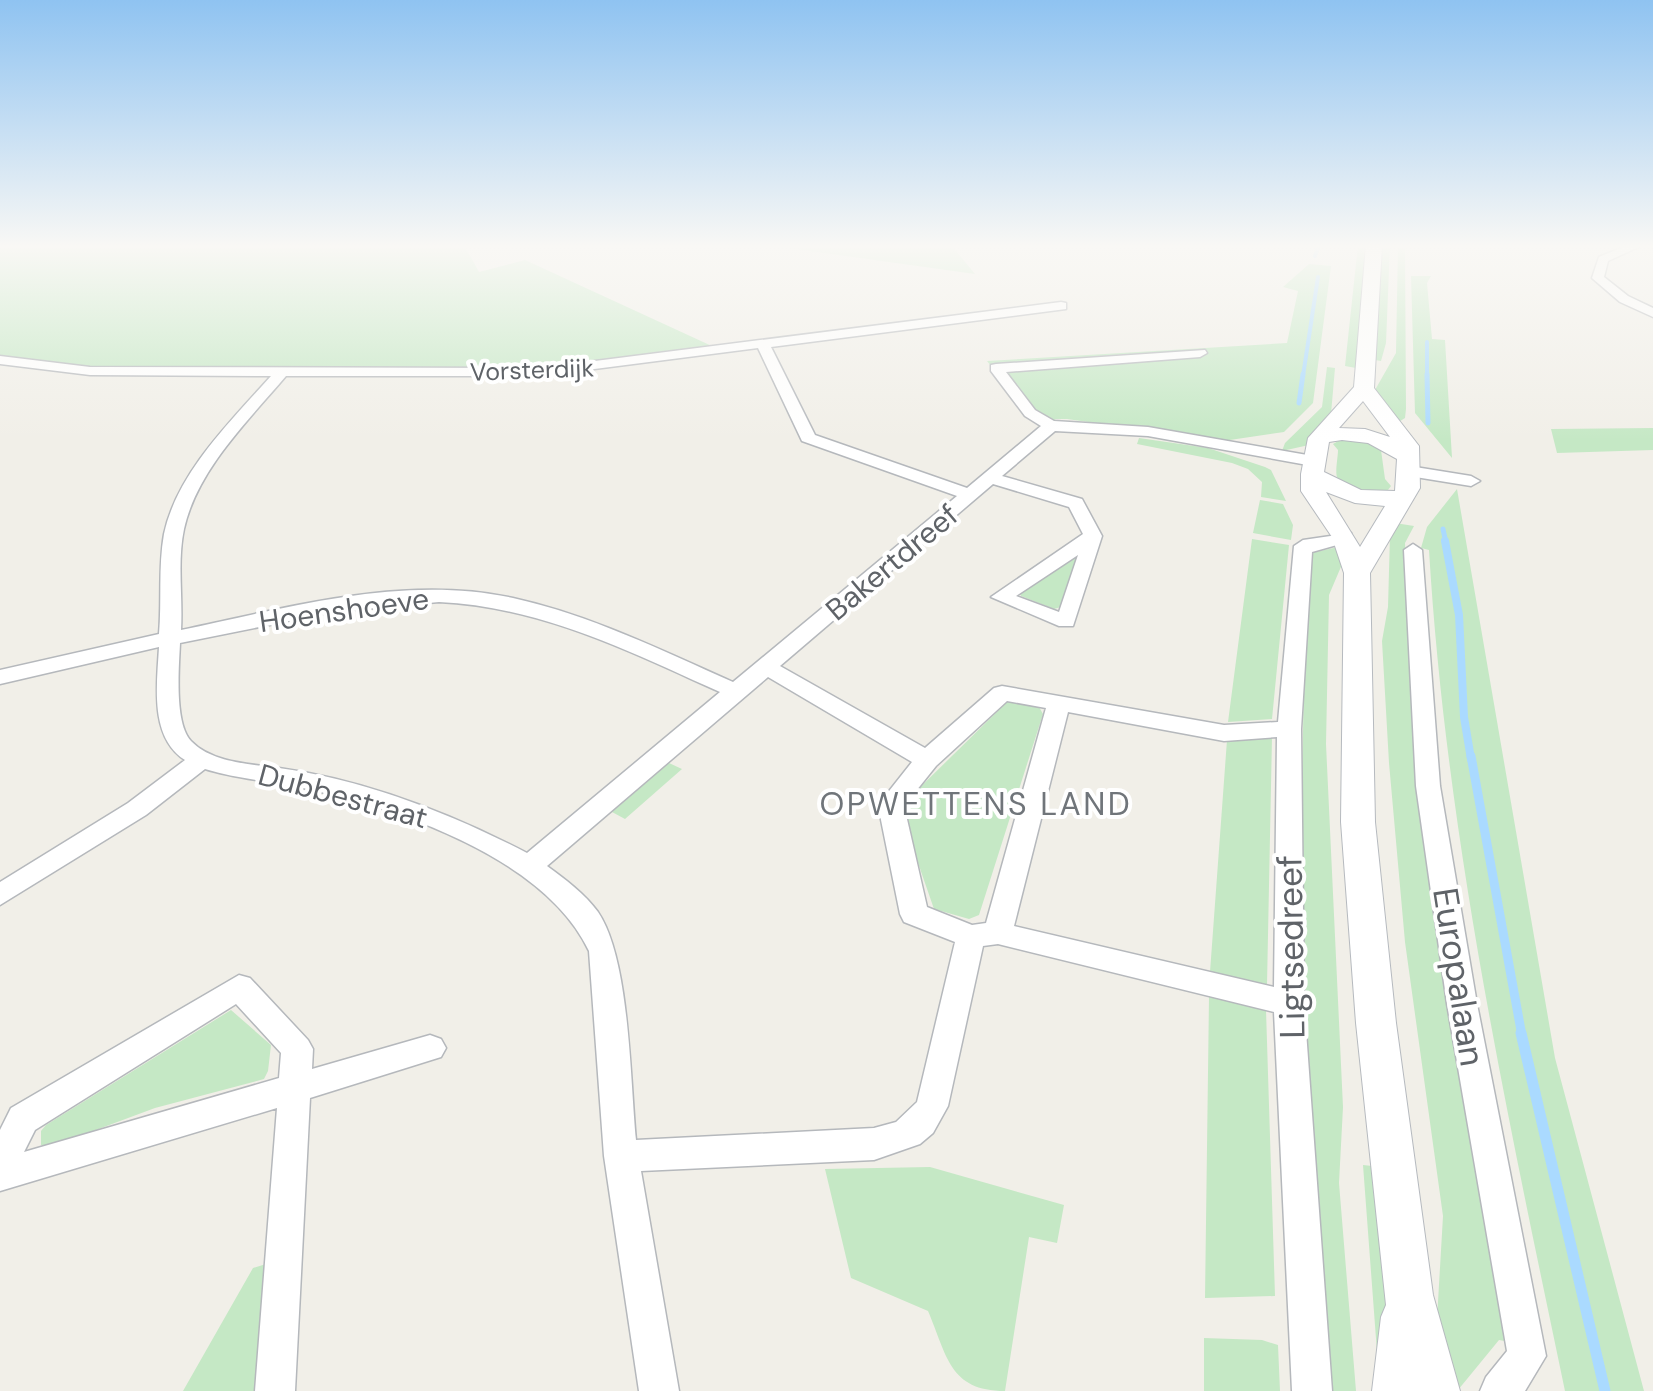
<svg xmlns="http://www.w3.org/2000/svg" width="1653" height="1391" font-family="'DM Sans',sans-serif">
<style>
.green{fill:#c5e8c5}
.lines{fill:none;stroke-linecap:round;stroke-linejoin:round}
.stream-far4{stroke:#aadaff;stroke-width:4}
.stream-far3{stroke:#aadaff;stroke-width:5}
.stream-far2{stroke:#aadaff;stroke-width:8}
.stream-far1{stroke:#aadaff;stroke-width:9}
.stream{stroke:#aadaff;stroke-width:11}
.minor-casing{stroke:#b5b8bc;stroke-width:3}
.secondary-casing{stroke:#b6babf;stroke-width:2}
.minor{fill:#fff;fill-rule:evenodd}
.secondary{fill:#fff;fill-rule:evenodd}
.labels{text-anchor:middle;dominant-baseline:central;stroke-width:8;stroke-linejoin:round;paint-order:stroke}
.far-street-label{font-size:25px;fill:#5f6368;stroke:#fff}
.street-label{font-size:30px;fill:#5f6368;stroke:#fff}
.neighbourhood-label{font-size:32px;letter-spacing:2.5px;fill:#70757a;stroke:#fff}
.near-street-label{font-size:35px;fill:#5f6368;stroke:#fff}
</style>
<rect width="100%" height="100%" fill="#f1efe8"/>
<path class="green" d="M0,245H464L479,272L525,260L714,347L592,364L527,368L87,367L0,355Z
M767,245H951L975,274Z
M1358,245H1366L1356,368L1345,366Z
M1383,245H1390L1386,343L1381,361L1375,360L1377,277Z
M1398,245H1405L1406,409L1405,418L1397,423L1375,390L1396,353Z
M1309,264L1331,266L1313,403L1284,432L1223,441L1067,419H1056L1039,427L987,361L1287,343L1298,291L1283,287Z
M1411,276H1431L1427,283L1432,339L1445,340L1452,458L1415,413Z
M1327,367L1335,368L1331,414L1309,445L1282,451L1285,443L1322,407Z
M1653,428V450L1557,453L1551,429Z
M1139,438L1208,448L1265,467L1271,470L1286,501L1261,497L1262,482L1248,469L1232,463L1137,444Z
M1340,440L1364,442L1381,450L1385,479L1391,486L1388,490C1375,492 1344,493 1337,477C1335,471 1338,457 1338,450L1333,444Z
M1457,489L1555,1058L1644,1391H1565C1507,1113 1446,834 1429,550L1421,548L1427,527Z
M1260,500L1283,504L1293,525L1291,540L1253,533Z
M1395,523L1414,526L1405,543L1410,653L1510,1342L1499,1340L1458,1390L1437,1319L1443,1216L1405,942L1389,763L1382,641L1388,607L1390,535Z
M1252,539L1289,545L1272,719L1228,722Z
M1338,547L1343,562L1329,595L1326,744L1343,1107L1339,1183L1356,1391H1328C1308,1112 1291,833 1311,553Z
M1082,549L1061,607L1054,609L1021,596L1019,591Z
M1008,701L1039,707L1043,714L979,915L969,919L934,909L899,808Z
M1272,737L1267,985L1210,972L1227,740Z
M669,763L682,769L625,819L612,812Z
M1209,997L1266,1010L1275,1296L1205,1298Z
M231,1010L271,1045L268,1071L264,1079L155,1108L50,1147L41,1145V1131L46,1125Z
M1363,1165L1372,1166L1389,1320L1377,1352Z
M930,1167L1064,1205L1057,1243L1029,1237L1005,1391C949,1391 947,1355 928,1311L851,1278L825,1169Z
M266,1264L258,1391H183L253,1268Z
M1204,1338L1262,1340L1278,1345L1280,1391H1204Z"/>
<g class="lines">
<path class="stream-far4" d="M1315,256L1319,245
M1427,342V376
M1303,376L1318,277"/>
<path class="stream-far3" d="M1427,374L1428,423
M1299,403L1303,374
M1443,529L1446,543"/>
<path class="stream-far2" d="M1445,541L1459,615L1464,717L1471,759"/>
<path class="stream-far1" d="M1471,756L1522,1036"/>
<path class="stream" d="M1521,1033L1605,1391"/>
<defs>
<path id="minor" d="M1628,245H1643L1608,261L1604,277L1628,296L1653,308V317L1620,302L1592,278L1599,257Z
M1061,302L1066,303V309L771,347L815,435L967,488L1041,426L1025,416L991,371V365L996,364L1205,350L1207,353L1200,357L1006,372L1035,410L1054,421L1148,427L1313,456L1321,461L1313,466L1148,436L1055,431L1002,476L1082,499L1102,536L1073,626H1059L991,597L1083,534L1069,507L993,484L780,666L925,748L994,688L1002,686L1224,725L1278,722L1294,546L1303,540L1351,533V541L1312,552L1301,729L1304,1003L1332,1391H1292L1274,1012L998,944L983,946L948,1106L933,1133L920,1144L874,1160L641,1171L679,1391H639L604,1156L589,951C545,858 398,808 303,788C270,781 237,779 205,769L146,815L0,905V882L128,803L185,760C149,737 157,684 159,647L0,684V670L159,634C162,601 158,567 164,534C177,473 231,421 271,376L90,375L0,364V356L90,367L540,368ZM758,348L802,441L957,496L733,682C661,650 590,615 513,598C403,574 287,608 181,630C183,597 177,562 184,529C197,470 248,421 286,376H540ZM1078,555L1059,612L1016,596ZM439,602C542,607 628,651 720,692L527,853C450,813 365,780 279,768C251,764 212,763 191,741C174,723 179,667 180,643L334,612ZM768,677L912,762L878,805L900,914L904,922L955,942L917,1102L896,1122L874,1128L636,1140C630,1080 630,959 598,912C585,894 565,879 547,866ZM1007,701L1046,708L986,923L972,925L927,907L904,806L936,766ZM1068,712L1224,741L1277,737L1274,987L1014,926Z
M1409,466L1471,476L1480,481L1471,486L1403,475L1401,471Z
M1413,544L1422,550L1440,786L1477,1004L1546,1356L1525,1391H1480L1486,1377L1507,1351L1447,1004L1416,786L1404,550Z
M239,975L250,978L308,1040L313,1049L312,1069L430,1035L441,1039L446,1048L441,1057L310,1098L295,1391H255L277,1108L0,1191V1130L11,1108ZM236,1004L281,1053L279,1078L24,1152L35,1130Z"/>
<path id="secondary" d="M1366,245H1382L1374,388L1419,446L1420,488L1370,573L1375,822L1396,1023L1433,1295L1460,1391H1372L1381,1317L1386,1305L1356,1023L1341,822L1344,573L1332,537L1301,491V474L1308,438L1354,387ZM1363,401L1390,437L1365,429L1339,428ZM1342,440L1368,443L1397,459L1395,491L1361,490L1324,472L1329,442ZM1326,492L1355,503L1385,506L1360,547Z"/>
</defs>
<use href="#minor" class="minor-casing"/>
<use href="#secondary" class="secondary-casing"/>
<use href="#minor" class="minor"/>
<use href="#secondary" class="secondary"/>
</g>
<linearGradient id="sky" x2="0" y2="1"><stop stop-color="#8fc3f1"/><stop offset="0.56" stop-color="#f9f8f5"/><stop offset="1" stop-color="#f9f8f5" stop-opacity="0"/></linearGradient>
<rect width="1653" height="440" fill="url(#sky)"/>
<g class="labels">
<g class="far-street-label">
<text transform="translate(532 370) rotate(-2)">Vorsterdijk</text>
</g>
<g class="street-label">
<text transform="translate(892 562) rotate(-40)">Bakertdreef</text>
<text transform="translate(344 610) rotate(-8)">Hoenshoeve</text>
<text transform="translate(343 796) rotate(15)">Dubbestraat</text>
</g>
<g class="neighbourhood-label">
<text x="976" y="804">OPWETTENS LAND</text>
</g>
<g class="near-street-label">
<text transform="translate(1291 947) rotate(-91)">Ligtsedreef</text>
<text transform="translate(1459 977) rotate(81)">Europalaan</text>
</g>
</g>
</svg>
